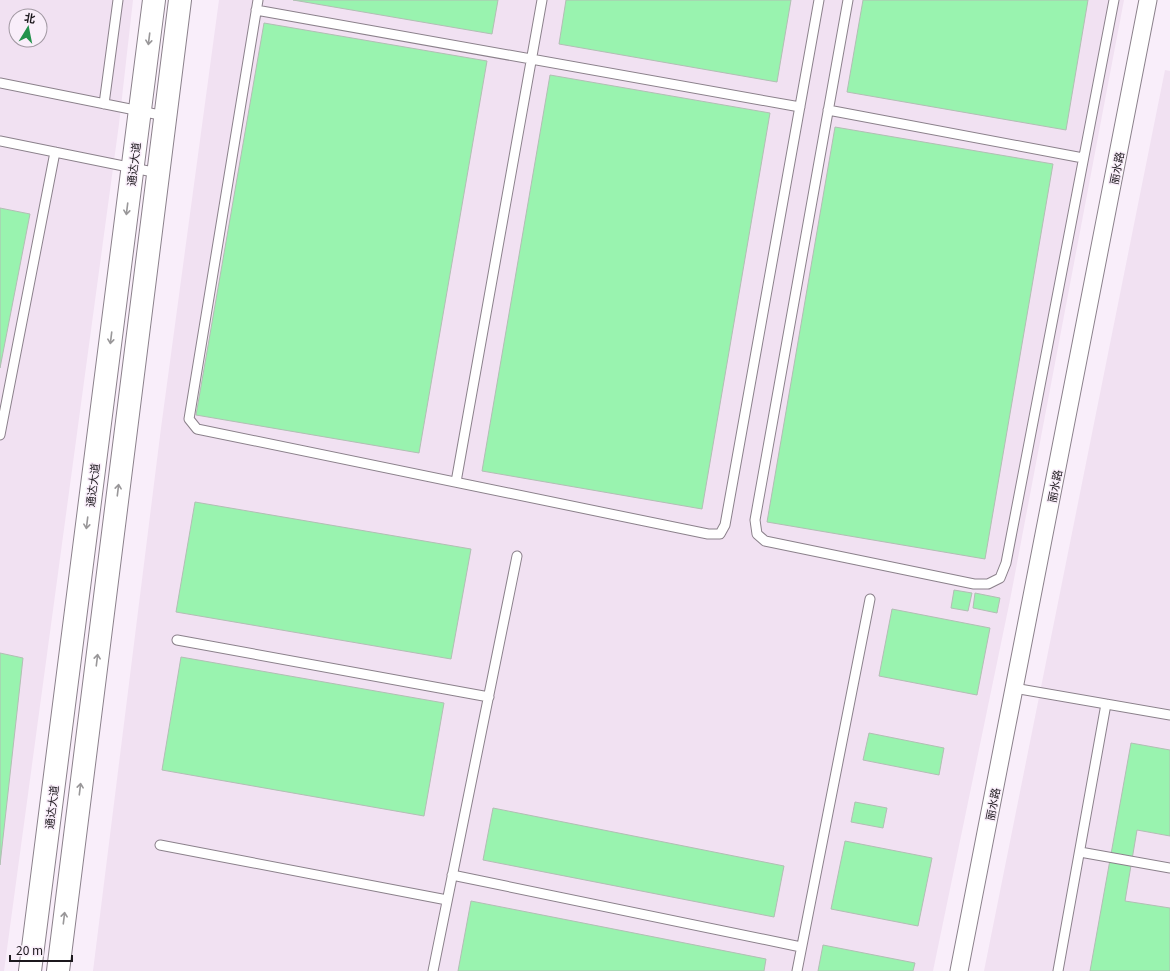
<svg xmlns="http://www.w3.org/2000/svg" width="1170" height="971" font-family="Georgia,'Noto Sans SC',serif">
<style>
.built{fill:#f1e1f2;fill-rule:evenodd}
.building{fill:#99f3af;stroke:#b2beb4}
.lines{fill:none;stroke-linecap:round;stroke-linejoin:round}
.service-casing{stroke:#8b818b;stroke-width:11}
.minor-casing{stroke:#8b818b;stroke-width:19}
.secondary-casing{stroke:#8b818b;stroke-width:24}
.service{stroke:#fff;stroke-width:9}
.minor{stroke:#fff;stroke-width:17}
.secondary{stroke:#fff;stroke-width:22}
.oneway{stroke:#999799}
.labels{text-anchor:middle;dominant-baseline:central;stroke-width:3;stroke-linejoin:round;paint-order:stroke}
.street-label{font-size:11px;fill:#1c181d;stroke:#f9eefa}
</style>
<rect width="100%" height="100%" fill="#f9eefa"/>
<path class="built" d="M0,0H133L119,124L4,971H0ZM16,16H40V40H16Z
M219,0H1124L1010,600L933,971H93L161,428Z
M1165,70L1170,71V971H984Z"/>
<path class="building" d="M293,0H498L492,34Z
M566,0H791L777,82L559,44Z
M863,0H1088L1066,130L847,92Z
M264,23L487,61L419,453L196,415Z
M550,75L770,113L702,509L482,471Z
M835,127L1053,164L985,559L767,522Z
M0,208L30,214L0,368Z
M195,502L471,549L451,659L176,612Z
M954,590L972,593L968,611L951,608Z
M975,593L1000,598L997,613L973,608Z
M892,609L990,628L977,695L879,676Z
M0,653L23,658L0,865Z
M181,657L444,703L424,816L162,770Z
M869,733L944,748L939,775L863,760Z
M1131,743L1170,750V836L1137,830L1125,901L1170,908V971H1090Z
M855,802L887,808L883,828L851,822Z
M493,808L784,866L774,917L483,860Z
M845,841L932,858L918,926L831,909Z
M471,901L766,959L764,971H458Z
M823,945L915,963L913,971H818Z"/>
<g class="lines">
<defs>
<path id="service" d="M258,0L189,419L197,429L708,534H720L725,525L819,0
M848,0L755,520L757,534L765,541L974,584H988L1000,578L1006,563L1114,0
M256,10L800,107
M0,83L165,116
M104,104L118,0
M828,110L1083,158
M0,141L158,173
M0,435L55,152
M456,482L542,0
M177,640L489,697
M1014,688L1170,715
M160,845L447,900
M1080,852L1170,868
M452,875L801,947
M433,971L517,556
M797,971L870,599
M1058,971L1106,704"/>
<path id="minor" d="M959,971L1148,0"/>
<path id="secondary" d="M30,971L154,0
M58,971L180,0"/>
</defs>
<use href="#service" class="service-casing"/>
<use href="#minor" class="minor-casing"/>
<use href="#secondary" class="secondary-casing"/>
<use href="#service" class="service"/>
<use href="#minor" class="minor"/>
<use href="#secondary" class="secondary"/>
</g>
<defs><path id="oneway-shaft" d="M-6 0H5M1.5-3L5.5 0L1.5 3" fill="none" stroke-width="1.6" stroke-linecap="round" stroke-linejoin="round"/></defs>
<g class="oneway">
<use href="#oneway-shaft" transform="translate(149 39) rotate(97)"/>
<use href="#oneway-shaft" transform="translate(127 209) rotate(97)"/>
<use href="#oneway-shaft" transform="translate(111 338) rotate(97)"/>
<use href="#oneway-shaft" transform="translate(118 490) rotate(-83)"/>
<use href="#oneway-shaft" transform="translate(87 523) rotate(97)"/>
<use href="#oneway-shaft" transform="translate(97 660) rotate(-83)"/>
<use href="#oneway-shaft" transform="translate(80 789) rotate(-83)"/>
<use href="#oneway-shaft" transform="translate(64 918) rotate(-83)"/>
</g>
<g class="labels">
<g class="street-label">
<text transform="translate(133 164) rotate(-83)">通达大道</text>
<text transform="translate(1116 168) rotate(-79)">丽水路</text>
<text transform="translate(92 485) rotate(-83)">通达大道</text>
<text transform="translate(1054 486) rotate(-79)">丽水路</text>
<text transform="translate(992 804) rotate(-79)">丽水路</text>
<text transform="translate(51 807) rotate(-83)">通达大道</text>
</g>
</g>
<g transform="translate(28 28) rotate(10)"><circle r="19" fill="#f9eefa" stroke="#a198a2"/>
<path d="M0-3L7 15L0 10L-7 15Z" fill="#22924c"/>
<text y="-6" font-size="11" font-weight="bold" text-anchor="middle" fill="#1c181d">北</text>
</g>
<path d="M10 955v6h62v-6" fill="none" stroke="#1c181d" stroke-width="2"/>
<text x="16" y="955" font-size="12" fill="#1c181d" stroke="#f9eefa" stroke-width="3" paint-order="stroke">20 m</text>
</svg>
